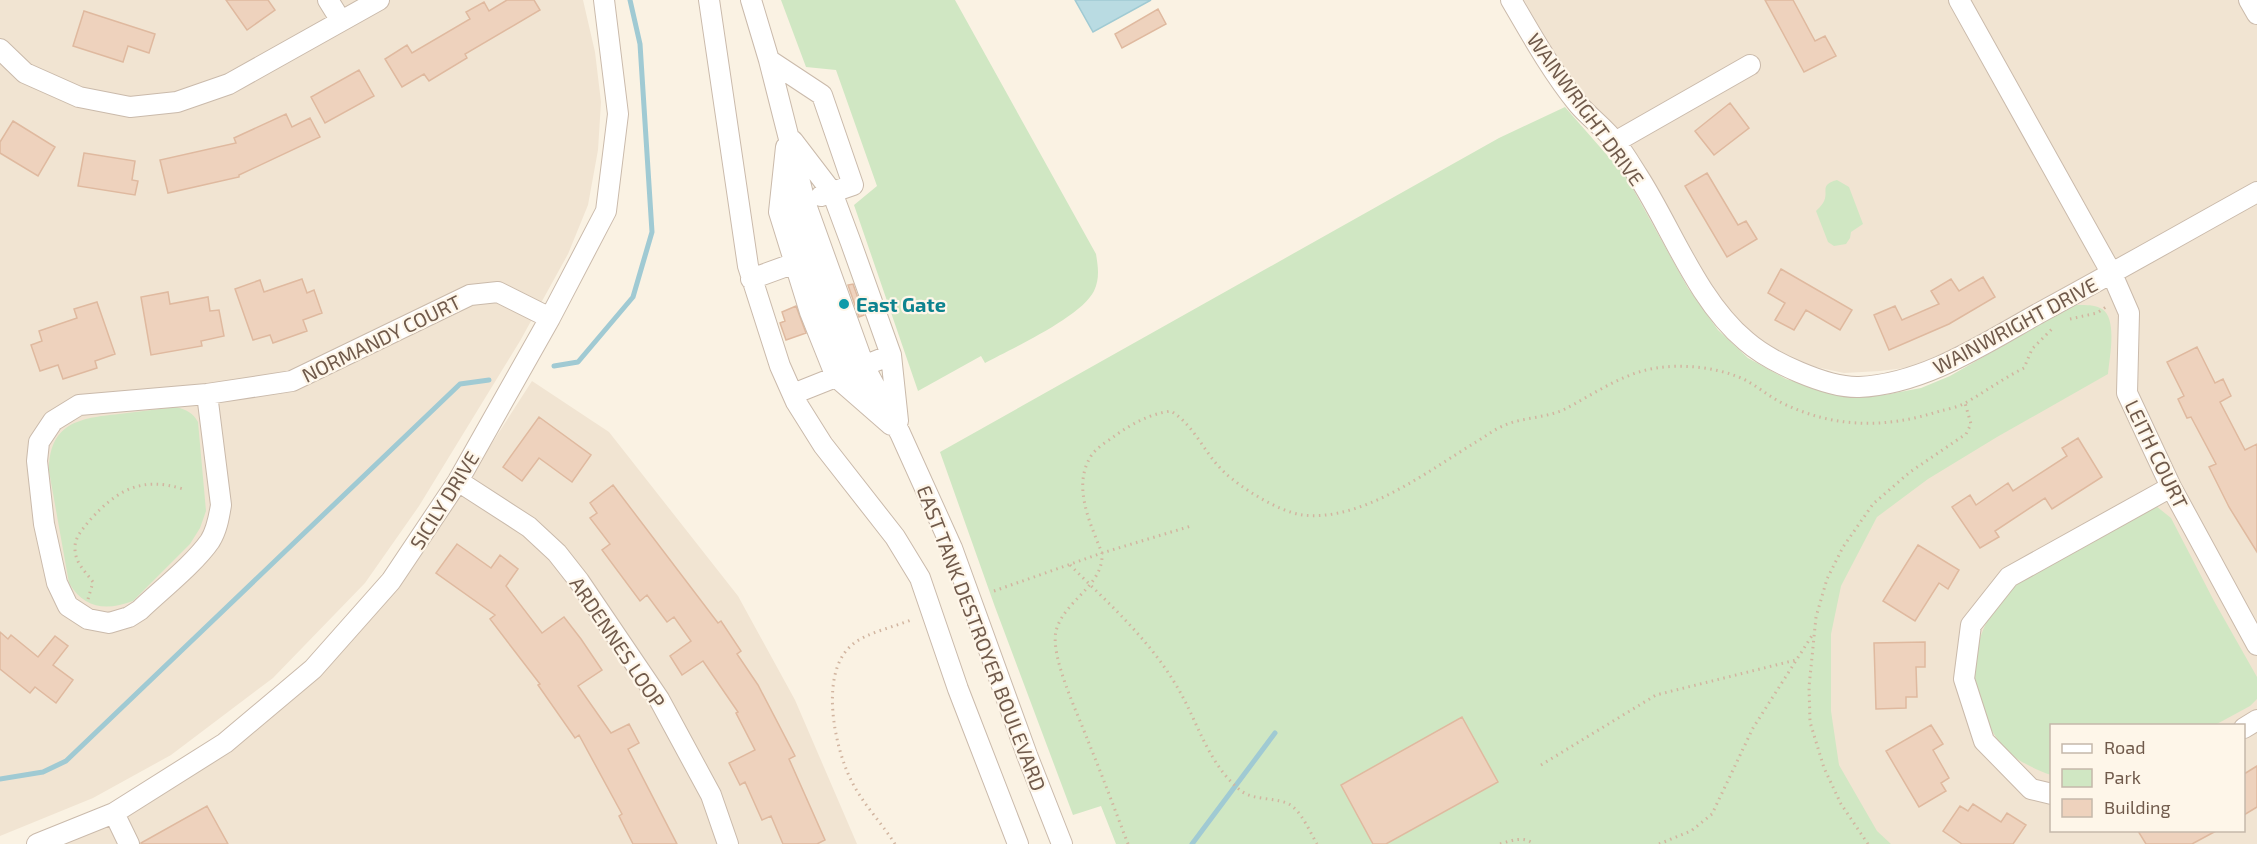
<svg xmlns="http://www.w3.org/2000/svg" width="2257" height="844" font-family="'Exo 2',sans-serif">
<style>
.residential{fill:#f1e4d2;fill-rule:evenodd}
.green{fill:#d0e7c3}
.water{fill:#b9dbe2;stroke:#a0cad3;stroke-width:1.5}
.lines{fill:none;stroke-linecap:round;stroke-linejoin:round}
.stream{stroke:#a0cad3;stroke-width:5}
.building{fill:#eed2bd;stroke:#dfb99f;stroke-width:1.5}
.minor-casing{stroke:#cabaab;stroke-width:22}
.path{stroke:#d2b5a0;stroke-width:3;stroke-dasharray:1.5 4.5;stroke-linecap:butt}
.minor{stroke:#fff;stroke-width:20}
.culture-dot{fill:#0f9aa8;stroke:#fef6e9;stroke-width:2}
.labels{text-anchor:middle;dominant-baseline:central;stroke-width:4.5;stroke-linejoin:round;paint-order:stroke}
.street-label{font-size:20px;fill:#705a4b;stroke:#fef6e9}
.culture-label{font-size:20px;font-weight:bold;fill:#0d838f;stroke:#fef6e9;text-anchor:start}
</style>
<rect width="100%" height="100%" fill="#faf2e3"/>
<path class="residential" d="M0,0H583L595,52L601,102L598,150L588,205L568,254L520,341L419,506L365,583L273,678L171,755L93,798L0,836Z
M1524,0H2257V181L1960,345L1913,367L1880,371L1844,373L1811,366L1774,350L1743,328L1711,284L1639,157L1568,77Z
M2257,203V844H1862L1804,656L1950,376ZM2052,726H2244V830H2052Z
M532,381L609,432L738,596L795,700L857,844H60L312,681L363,628L436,530Z"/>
<path class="green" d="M781,0H955L1096,254C1098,267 1100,278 1094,291C1081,317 1013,348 985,363L981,356L918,391L854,205L877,186L836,70L806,67Z
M1565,107L1627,178L1688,288L1718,330L1748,358L1786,379L1841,394L1884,395L1921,388L1950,376L2074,305C2082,305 2095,304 2102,309C2118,319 2109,359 2108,374L1997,437L1928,479L1877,517L1841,586L1831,634V711L1839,765L1877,831L1891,844H1116L1101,806L1073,815L995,607L940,452L1499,138Z
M1837,180L1849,187L1863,224L1851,232L1850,238L1846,244L1834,246L1828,242L1816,211C1818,209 1821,206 1823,203C1830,192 1818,185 1837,180Z
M176,407C187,410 192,412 198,422L206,511L200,528L190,544L133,601C107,611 84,609 69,583L49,471C49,423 79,418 119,414C138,412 157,409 176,407Z
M2156,506L2171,518L2214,601L2257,677V699L2250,706L2215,725L2052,726L2051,775C2010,760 1996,746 1980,704C1964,660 1984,611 2019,581C2030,571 2046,565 2059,558C2091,541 2124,523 2156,506Z"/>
<path class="water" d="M1075,0H1151L1093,32Z"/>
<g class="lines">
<path class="stream" d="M554,366L578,362L633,297L652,232L640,44L630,0
M0,779L43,772L66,761L460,384L489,380
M1192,844L1275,733"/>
</g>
<path class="building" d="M226,0H268L275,10L247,30Z
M507,0H534L540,10L465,54L467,58L429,81L424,74L402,87L385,59L407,45L412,53L470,19L466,12L484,2L489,11Z
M1765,0H1793L1815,41L1825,36L1836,56L1804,72Z
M1158,9L1166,24L1122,48L1115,34Z
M84,11L155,34L149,53L128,46L123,62L73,46Z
M359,70L374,96L325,123L311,97Z
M1730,103L1749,128L1714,155L1695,131Z
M286,114L292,127L310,118L320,137L239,175V177L168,193L160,160L236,143L234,138Z
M13,121L55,147L38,176L0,153V142Z
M84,153L135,161L132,180L138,181L135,195L78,186Z
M1707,173L1738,225L1746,221L1757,239L1727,257L1685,186Z
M1781,269L1852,310L1840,330L1806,310L1794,330L1775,320L1785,303L1768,293Z
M1983,277L1995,297L1949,324L1889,350L1874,315L1895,306L1902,320L1939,304L1931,291L1951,279L1959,291Z
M302,279L307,293L314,290L322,313L303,320L307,331L273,343L270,335L253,340L235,289L260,280L264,292Z
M853,284L864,315L859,317L848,285Z
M168,292L170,304L208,297L210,311L219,310L224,336L201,341L202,346L151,355L141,297Z
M97,302L115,354L95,361L97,368L63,379L58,365L40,371L31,345L42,341L39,331L77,318L74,309Z
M796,306L806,333L786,340L780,323L785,321L782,312Z
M2197,347L2215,383L2223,379L2231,396L2220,402L2245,450L2257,444V552L2229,507L2209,467L2216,464L2191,417L2187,418L2178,399L2184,396L2167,362Z
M539,417L591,455L572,482L539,458L522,481L503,467Z
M2078,438L2102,477L2052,509L2045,498L1995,531L1999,537L1980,548L1952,507L1970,495L1976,505L2008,483L2013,491L2067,456L2062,448Z
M613,485L718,623L721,621L741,651L737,654L758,685L795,756L789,759L825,840L817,844H783L771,816L762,820L745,782L740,785L729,763L755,750L736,713L738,712L703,661L682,675L670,656L691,641L674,617L667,622L647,595L640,601L602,550L610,544L590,518L597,513L590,503Z
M457,544L491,568L500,555L518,569L506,586L542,633L564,617L581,639L602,670L578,686L611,733L629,724L639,743L628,749L677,844H633L619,816L622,814L579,735L575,738L538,685L540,684L490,619L495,615L436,573Z
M1918,545L1959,570L1948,589L1939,583L1915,621L1883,601Z
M0,632L8,639L11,635L38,657L55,636L68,646L53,665L73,680L56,703L35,687L30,693L0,669Z
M1925,642V667H1916L1917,697H1906V708L1876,709L1874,643Z
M1462,717L1498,782L1386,844H1373L1341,785Z
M1931,725L1943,744L1933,750L1949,778L1941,783L1946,791L1919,807L1886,751Z
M2257,766V807L2244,815V774Z
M1973,804L2001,822L2007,813L2026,825L2013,844H1962L1943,831L1960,806L1968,811Z
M207,806L228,844H141V843Z
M2138,831H2216L2192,844H2146Z"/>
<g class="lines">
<defs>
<path id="minor" d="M328,0L341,21
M709,0L748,266L780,366L796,402L823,445L895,537L920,578L958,689L1018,844
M751,0L769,60L805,202L864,366L900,433L952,548L1027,755L1062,844
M1511,0C1532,36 1552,72 1578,104C1590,118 1605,128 1616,143C1624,153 1631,165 1638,176C1672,229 1697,300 1746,341C1770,362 1827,388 1859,387C1925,384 1985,343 2041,312C2113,273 2185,232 2257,192
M1959,0L2112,274L2129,313L2127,393L2171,487L2257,645
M2249,0L2257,14
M0,49L25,73L79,97L130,107L177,102L229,84L379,0
M769,60L822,95L853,185L821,196
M793,141L832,192L851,243L891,355L898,421
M1615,142L1750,65
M786,147L779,212L810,312L836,377L891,425
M791,184L792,207L826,308L851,371L866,391
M751,279L806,259
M207,394L221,505C219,517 217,530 210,541C194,564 161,590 140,610L129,617L109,623L88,619L68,606L57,583L44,524L37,461L39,442L53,421L79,405L207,394L292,381L470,295L498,292L550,318
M793,394L891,355
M458,481L529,527L557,553L579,581L659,699L711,795L728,844
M2244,728L2257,720
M2052,794L2031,789L1984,741L1964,679L1971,625L2009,577L2171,487
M114,813L129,844
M37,844L114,813L225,743L313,669L391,581L458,481L550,318L606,211L618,114L604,0"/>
</defs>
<use href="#minor" class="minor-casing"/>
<path class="path" d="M2070,319L2097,313L2106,307
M1070,565C1108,603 1148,638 1176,685C1197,719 1207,763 1240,790C1254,802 1279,796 1292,806C1303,815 1310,832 1317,844
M994,591L1102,553L1191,526
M88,599L93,582C85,571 76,564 75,550C74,538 82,530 89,521C117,490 141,476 183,489
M1541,765L1656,695L1796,660
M895,844C881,822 862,803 851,780C834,746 819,672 852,645C865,633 894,627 911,620
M1128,844C1115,810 1102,775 1088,741C1078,714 1050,657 1056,631C1064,600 1104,586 1102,553C1090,523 1072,486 1091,456C1097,447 1108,441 1116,435C1133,423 1150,414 1171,411C1195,426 1204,453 1224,472C1241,488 1279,512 1303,515C1362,522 1428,471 1476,442C1486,436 1495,429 1505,425C1524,417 1547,418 1565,409C1594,394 1623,373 1656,368C1682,364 1712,367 1736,376C1753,382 1766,395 1782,403C1834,428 1884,429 1940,411C1948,409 1959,407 1967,402C1986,391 2004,378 2024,368L2032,349L2054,327
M1500,844C1513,840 1523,836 1534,844
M1659,844L1691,831L1712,814L1753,728L1813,634
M1868,844L1841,804L1824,768L1810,722L1809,687L1816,617L1827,579L1843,547L1873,504L1910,472L1966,434L1971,424L1965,403"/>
<use href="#minor" class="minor"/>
</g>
<circle class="culture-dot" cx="844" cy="304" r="6"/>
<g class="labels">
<g class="street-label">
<text transform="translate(1586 109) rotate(54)">WAINWRIGHT DRIVE</text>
<text transform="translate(2015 325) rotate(-28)">WAINWRIGHT DRIVE</text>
<text transform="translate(381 338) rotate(-26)">NORMANDY COURT</text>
<text transform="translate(2157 454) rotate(64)">LEITH COURT</text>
<text transform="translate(444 500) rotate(-58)">SICILY DRIVE</text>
<text transform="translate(982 638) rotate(69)">EAST TANK DESTROYER BOULEVARD</text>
<text transform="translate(618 642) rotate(56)">ARDENNES LOOP</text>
</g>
<g class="culture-label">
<text x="856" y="304">East Gate</text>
</g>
</g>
<rect x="2050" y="724" width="195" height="108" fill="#fef6e9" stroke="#c5b8aa" stroke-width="1.5"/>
<rect x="2062" y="744" width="30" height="9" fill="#ffffff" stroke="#c5b8aa" stroke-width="1.5"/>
<text x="2104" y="754" font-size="18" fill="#705a4b">Road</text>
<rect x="2062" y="769" width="30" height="18" fill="#d0e7c3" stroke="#c5b8aa" stroke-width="1.5"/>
<text x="2104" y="784" font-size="18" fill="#705a4b">Park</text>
<rect x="2062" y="799" width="30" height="18" fill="#eed2bd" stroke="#c5b8aa" stroke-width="1.5"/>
<text x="2104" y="814" font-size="18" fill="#705a4b">Building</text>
</svg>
